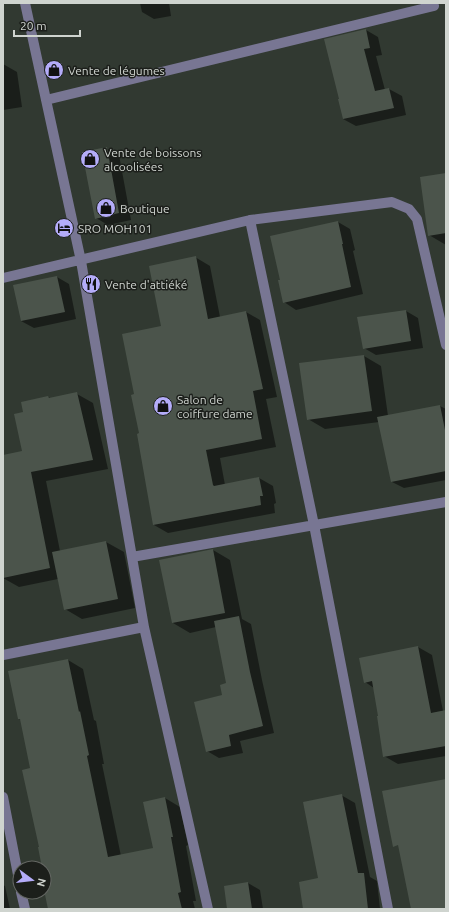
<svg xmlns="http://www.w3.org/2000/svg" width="449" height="912" font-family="Ubuntu,sans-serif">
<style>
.shadow{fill:#0007}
.building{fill:#4b544b}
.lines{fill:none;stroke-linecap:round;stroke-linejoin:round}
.minor{stroke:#787693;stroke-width:10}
.labels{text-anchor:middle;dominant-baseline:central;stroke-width:3;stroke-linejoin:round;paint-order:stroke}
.poi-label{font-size:12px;fill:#cfd4cf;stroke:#1c1f1b;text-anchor:start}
</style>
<rect width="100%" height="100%" fill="#313931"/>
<path class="shadow" d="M140,3H169L171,16L154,19L142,12Z
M366,30L378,37L382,55L376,56L385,90L389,89L402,96L406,115L356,126L343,119Z
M3,64L17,72L22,107L3,110Z
M106,148L119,155L131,220L108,225L96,218Z
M446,174V245L429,235Z
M338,222L350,229L355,250L353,251L363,294L296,310L284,302L281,280Z
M195,257L210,266L220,317L246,312L260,320L277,397L266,399L276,447L220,458L225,485L259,478L273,486L276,503L274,504L275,513L168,533L154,525L135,395L162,327Z
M57,277L69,284L76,319L34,328L21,321Z
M406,311L418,318L423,348L376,355L364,348L359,318Z
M364,356L381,366L388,416L440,406L446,409V480L404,488L392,482L379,422L325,429L308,419L301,364Z
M77,394L93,403L108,469L46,481L60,551L106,542L124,552L135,608L82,619L65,609L58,579L19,587L3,578V456L23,452L24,413L48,397L52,399Z
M213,550L230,560L242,619L251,624L262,680L274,733L240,741L243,753L219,758L207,751L227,684L216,627L190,633L173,623Z
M418,647L432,655L443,711H446V756L398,764L384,756L380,717L374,688L365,682Z
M68,660L83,669L94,720L96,721L104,764H102L121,856L154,849L165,798L180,807L188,845L186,846L196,901H193L195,909H49L44,888V868L31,768L22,720L19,719Z
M341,795L355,803L370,877L377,881L380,909H304L319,879Z
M248,883L260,890L263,909H228Z
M3,885L5,886L10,909H3Z"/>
<path class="building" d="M366,29L370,48L364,49L375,91L389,88L394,108L343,119L338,99H339L324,39Z
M107,147L119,213L95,219L82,152Z
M446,173V233L428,236L420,177Z
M338,221L343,244H342L351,287L283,303L278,280H280L270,236Z
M196,256L208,319L246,311L263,389L253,391L262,439L206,450L213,485L214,486L259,477L263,496H260L261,505L153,525L137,434L139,433L131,395L134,394L122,334L161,326L149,266Z
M57,276L65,312L21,321L13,285Z
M406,310L411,341L363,349L357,317Z
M364,355L372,411L307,420L299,363Z
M77,392L93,460L31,472L50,568L3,578V455L22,451L14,414L23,412L21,402L48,396L49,398Z
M440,405L446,435V471L391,482L377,417Z
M106,541L118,599L64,610L52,552Z
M213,549L225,613L172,623L159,560Z
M239,616L250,672L263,726L229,735L231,746L206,752L194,702L222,695L220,685L226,683L214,621Z
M418,646L431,713L446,710V746L383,757L377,716H378L372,681L364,683L359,658Z
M68,659L79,712L80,711L89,755L87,756L108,857L153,848L143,802L165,797L173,837H171L181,892L178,893L182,909H48L44,890V868H42L38,847H39L22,770L30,768L20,719H18L8,671Z
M446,779V909H411L398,845L393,847L382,791Z
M342,794L358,873H364L368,909H303L299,882L318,878L303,802Z
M248,882L252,909H227L224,886Z"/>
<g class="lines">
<path class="minor" d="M25,3L81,261L144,627L208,909
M46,100L434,6
M250,220L314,525L388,909
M3,278L250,220L392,202L409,209L417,219L446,345
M132,557L446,502
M3,655L144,627
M3,797L20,885
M21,892L25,909"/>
</g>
<defs>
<symbol id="shop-disc" viewBox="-11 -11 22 22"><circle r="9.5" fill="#b4acf9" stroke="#1c1f1b"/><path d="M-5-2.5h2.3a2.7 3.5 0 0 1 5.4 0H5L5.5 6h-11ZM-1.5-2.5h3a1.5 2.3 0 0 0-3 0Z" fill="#111"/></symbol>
<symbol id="hotel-disc" viewBox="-11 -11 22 22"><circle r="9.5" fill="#b4acf9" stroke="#1c1f1b"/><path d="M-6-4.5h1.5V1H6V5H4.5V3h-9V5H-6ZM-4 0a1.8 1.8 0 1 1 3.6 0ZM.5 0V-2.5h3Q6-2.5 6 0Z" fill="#111"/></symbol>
<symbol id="restaurant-disc" viewBox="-11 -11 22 22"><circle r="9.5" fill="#b4acf9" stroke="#1c1f1b"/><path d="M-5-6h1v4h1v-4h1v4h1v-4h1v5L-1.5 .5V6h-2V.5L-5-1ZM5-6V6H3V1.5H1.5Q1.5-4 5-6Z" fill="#111"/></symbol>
</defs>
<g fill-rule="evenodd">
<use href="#shop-disc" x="43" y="59" width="22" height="22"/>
<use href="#shop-disc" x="79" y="148" width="22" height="22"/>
<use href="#shop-disc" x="95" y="197" width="22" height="22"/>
<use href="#hotel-disc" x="53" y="217" width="22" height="22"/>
<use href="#restaurant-disc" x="80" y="273" width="22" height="22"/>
<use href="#shop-disc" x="152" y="395" width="22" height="22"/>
</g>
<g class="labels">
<g class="poi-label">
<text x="68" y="70">Vente de légumes</text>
<text x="104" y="152">Vente de boissons<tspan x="104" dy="14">alcoolisées</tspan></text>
<text x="120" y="208">Boutique</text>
<text x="78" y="228">SRO MOH101</text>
<text x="105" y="284">Vente d'attiéké</text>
<text x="177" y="399">Salon de<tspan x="177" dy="14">coiffure dame</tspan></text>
</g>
</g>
<rect width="449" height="912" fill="none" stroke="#cfd4cf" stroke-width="8"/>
<g transform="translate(32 880) rotate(105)"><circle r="19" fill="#1c1f1b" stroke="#646763"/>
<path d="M0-3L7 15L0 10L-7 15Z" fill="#b4acf9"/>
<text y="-6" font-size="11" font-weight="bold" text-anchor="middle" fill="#cfd4cf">N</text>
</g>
<path d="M14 30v6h66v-6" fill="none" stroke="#cfd4cf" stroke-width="2"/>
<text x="20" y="30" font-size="12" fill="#cfd4cf" stroke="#1c1f1b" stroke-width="3" paint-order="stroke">20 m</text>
</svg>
